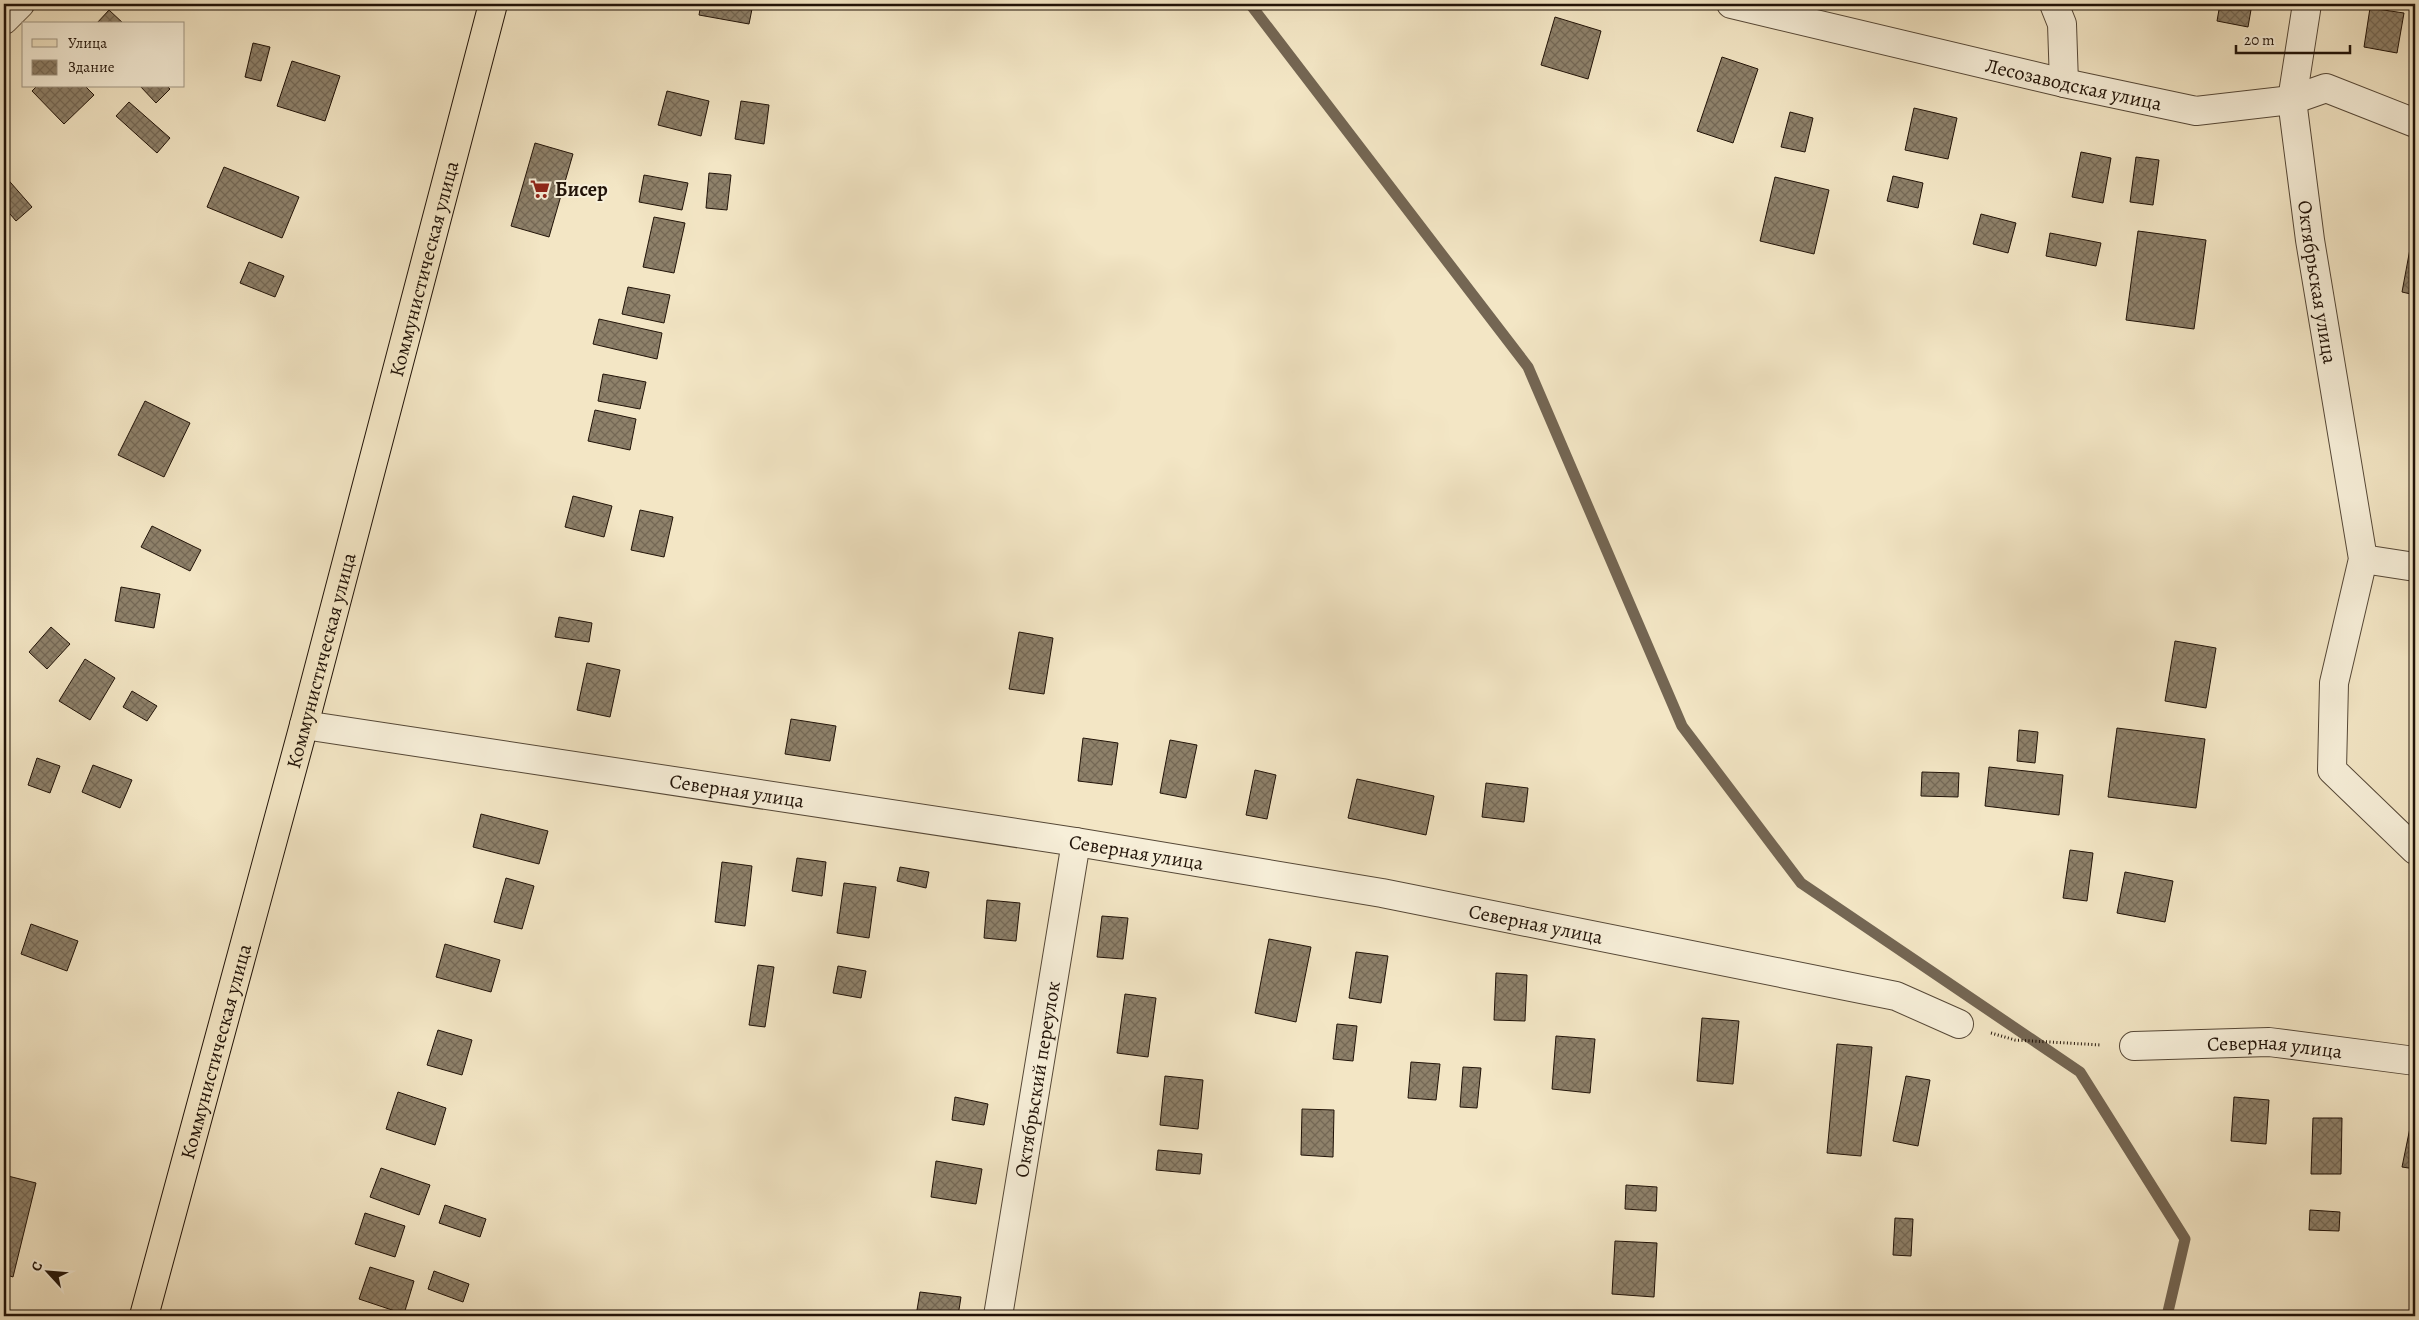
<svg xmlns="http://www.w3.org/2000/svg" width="2419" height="1320" font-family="Alegreya,serif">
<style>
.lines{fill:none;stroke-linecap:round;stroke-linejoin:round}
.stream{stroke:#746653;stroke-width:11}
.building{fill:url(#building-cross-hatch);stroke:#211308}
.minor-casing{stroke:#564837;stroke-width:30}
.major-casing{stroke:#211308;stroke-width:30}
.path{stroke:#211308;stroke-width:3;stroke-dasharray:1 2.5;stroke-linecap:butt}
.minor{stroke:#f7efd9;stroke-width:28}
.major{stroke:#f3e6c5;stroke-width:28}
.labels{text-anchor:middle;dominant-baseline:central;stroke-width:4;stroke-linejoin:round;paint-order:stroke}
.street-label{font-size:20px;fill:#211308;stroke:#f7efd9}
.poi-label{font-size:20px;font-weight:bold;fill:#211308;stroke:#f7efd9;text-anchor:start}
</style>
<defs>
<pattern id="building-cross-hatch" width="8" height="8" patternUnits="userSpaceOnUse" patternTransform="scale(1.25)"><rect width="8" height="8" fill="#8e816a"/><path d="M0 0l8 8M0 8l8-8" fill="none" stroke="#746855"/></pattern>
</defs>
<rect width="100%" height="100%" fill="#f3e6c5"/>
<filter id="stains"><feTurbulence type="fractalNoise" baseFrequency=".004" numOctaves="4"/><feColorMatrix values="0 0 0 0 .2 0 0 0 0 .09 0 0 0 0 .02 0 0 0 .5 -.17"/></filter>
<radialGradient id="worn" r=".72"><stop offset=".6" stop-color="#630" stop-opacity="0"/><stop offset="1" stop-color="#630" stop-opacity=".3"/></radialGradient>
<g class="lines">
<path class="stream" d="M1250,4L1528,367L1682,726L1801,883L2080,1072L2185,1239L2167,1316"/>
</g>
<path class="building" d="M701,4H753L749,24L699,15Z
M2220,4H2252L2248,27L2217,21Z
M2370,8L2404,13L2397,53L2364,47Z
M109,10L124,24H96Z
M1555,17L1601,31L1588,79L1541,65Z
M253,43L270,47L261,81L245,77Z
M1722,57L1758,69L1733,143L1697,131Z
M292,61L340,76L325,121L277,106Z
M37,86H85L94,95L64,124L32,91Z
M140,86H167L170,89L156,103Z
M667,91L709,101L701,136L658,125Z
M741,101L769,105L764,144L735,139Z
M129,102L170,138L157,153L116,116Z
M1914,108L1957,118L1948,159L1905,150Z
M1790,112L1813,118L1805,152L1781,147Z
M535,143L573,154L549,237L511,226Z
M2081,152L2111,158L2103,203L2072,197Z
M2136,157L2159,160L2153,205L2130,202Z
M224,167L299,197L282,238L207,207Z
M709,173L731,175L727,210L706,208Z
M4,175L32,207L16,221L4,207Z
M644,175L688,183L682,210L639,202Z
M1893,176L1923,183L1918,208L1887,201Z
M1775,177L1829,190L1814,254L1760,241Z
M1981,214L2016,223L2008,253L1973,244Z
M654,217L685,223L674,273L643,267Z
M2415,222V295L2402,292Z
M2138,231L2206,240L2194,329L2126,320Z
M2050,233L2101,243L2096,266L2046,256Z
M249,262L284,276L275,297L240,283Z
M628,287L670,295L664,323L622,314Z
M599,319L662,333L657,359L593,344Z
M603,374L646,382L640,409L598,401Z
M145,401L190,423L164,477L118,455Z
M595,410L636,419L630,450L588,441Z
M573,496L612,506L604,537L565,527Z
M640,510L673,517L664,557L631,550Z
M152,526L201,550L190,571L141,547Z
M121,587L160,594L154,628L115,621Z
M559,617L592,623L589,642L555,637Z
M51,627L70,644L47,669L29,652Z
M1019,632L1053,638L1044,694L1009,689Z
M2175,641L2216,648L2206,708L2165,701Z
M85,659L115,678L90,720L59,701Z
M587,663L620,670L610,717L577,710Z
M132,691L157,706L147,721L123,707Z
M791,719L836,726L830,761L785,754Z
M2117,728L2205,739L2196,808L2108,797Z
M2019,730L2038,732L2035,763L2017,761Z
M1083,738L1118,743L1112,785L1078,781Z
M1170,740L1197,745L1186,798L1160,793Z
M37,758L60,766L50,793L28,785Z
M93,765L132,780L120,808L82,792Z
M1989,767L2063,775L2059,815L1985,806Z
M1255,770L1276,775L1267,819L1246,815Z
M1922,772L1959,773L1958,797L1921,796Z
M1357,779L1434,796L1426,835L1348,818Z
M1486,783L1528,788L1524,822L1482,817Z
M481,814L548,831L539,864L473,847Z
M2070,850L2093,853L2087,901L2063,898Z
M797,858L826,862L822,896L792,891Z
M722,862L752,866L745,926L715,922Z
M900,867L929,872L926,888L897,881Z
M2125,872L2173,881L2165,922L2117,913Z
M506,878L534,886L522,929L494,922Z
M844,883L876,887L869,938L837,933Z
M987,900L1020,903L1016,941L984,938Z
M1102,916L1128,918L1123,959L1097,957Z
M31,924L78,941L67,971L21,954Z
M1269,939L1311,947L1296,1022L1255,1013Z
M445,944L500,960L491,992L436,977Z
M1356,952L1388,956L1381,1003L1349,998Z
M758,965L774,967L765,1027L749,1025Z
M838,966L866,971L861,998L833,993Z
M1496,973L1527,975L1525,1021L1494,1020Z
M1125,994L1156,998L1148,1057L1117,1053Z
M1702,1018L1739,1021L1733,1084L1697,1081Z
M1337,1024L1357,1026L1353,1061L1333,1059Z
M438,1030L472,1040L462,1075L427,1065Z
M1556,1036L1595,1039L1590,1093L1552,1089Z
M1837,1044L1872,1047L1861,1156L1827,1153Z
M1411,1062L1440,1064L1436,1100L1408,1098Z
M1463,1067L1481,1068L1477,1108L1460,1107Z
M1165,1076L1203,1080L1198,1129L1160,1125Z
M1906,1076L1930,1080L1918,1146L1893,1141Z
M398,1092L446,1108L435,1145L386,1129Z
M955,1097L988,1104L984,1125L952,1120Z
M2234,1097L2269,1100L2266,1144L2231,1141Z
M1302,1109L1334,1110L1333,1157L1301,1155Z
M2313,1118H2342L2341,1174H2311Z
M2412,1118L2415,1119V1169L2402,1167Z
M1158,1150L1202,1154L1200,1174L1156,1170Z
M936,1161L982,1169L976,1204L931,1197Z
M381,1168L430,1185L419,1215L370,1197Z
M4,1175L36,1183L13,1277L4,1274Z
M1626,1185L1657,1187L1656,1211L1625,1209Z
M445,1205L486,1219L480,1237L439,1223Z
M2310,1210L2340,1212L2339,1231L2309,1230Z
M365,1213L405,1226L395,1257L355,1244Z
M1895,1218L1913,1219L1911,1256L1893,1255Z
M1615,1241L1657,1243L1654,1297L1612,1294Z
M370,1267L414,1281L404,1314L359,1299Z
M434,1271L469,1284L463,1302L428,1289Z
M920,1292L961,1297L958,1316H916Z"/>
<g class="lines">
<defs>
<g id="minor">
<path id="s1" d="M1731,4L2064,83L2196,111L2292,100L2326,88L2415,123"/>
<path d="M2054,4L2062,24L2064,83"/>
<path id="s2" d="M2307,4L2292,100L2310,240L2363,559L2334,683L2332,770L2415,850"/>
<path d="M4,20L20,4"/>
<path d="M2363,559L2415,567"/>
<path id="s3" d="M304,725L1076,842L1382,893L1896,996L1959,1024"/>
<path id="s4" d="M2134,1046L2269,1042L2415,1061"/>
<path id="s5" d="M998,1316L1076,842"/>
</g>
<g id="major">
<path id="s6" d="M144,1316L304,725L493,4"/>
</g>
</defs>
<use href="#minor" class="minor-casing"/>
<use href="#major" class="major-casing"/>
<path class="path" d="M1991,1033L2015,1040L2101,1045"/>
<use href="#minor" class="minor"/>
<use href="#major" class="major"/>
</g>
<defs>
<symbol id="supermarket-bare" viewBox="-9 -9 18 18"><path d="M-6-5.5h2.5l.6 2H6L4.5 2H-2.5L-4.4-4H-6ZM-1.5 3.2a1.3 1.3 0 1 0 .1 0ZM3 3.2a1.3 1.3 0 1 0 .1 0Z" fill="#8f2418" stroke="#f7efd9" stroke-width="2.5" paint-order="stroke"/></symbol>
</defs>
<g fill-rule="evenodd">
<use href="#supermarket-bare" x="526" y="175" width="28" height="28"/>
</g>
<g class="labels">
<g class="street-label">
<text stroke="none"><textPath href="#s1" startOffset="352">Лесозаводская улица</textPath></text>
<text stroke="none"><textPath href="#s6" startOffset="1084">Коммунистическая улица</textPath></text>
<text stroke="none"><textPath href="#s2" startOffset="281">Октябрьская улица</textPath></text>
<text stroke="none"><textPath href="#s6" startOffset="679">Коммунистическая улица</textPath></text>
<text stroke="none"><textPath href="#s3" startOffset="438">Северная улица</textPath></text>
<text stroke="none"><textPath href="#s3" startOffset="842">Северная улица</textPath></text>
<text stroke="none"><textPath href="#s3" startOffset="1248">Северная улица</textPath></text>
<text stroke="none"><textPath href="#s4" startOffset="141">Северная улица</textPath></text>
<text stroke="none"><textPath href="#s6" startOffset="274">Коммунистическая улица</textPath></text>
<text stroke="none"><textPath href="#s5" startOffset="240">Октябрьский переулок</textPath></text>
</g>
<g class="poi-label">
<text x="555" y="189">Бисер</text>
</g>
</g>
<rect width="2419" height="1320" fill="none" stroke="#f3e6c5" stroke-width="20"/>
<rect x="5" y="5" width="2409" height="1310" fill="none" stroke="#211308" stroke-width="2.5"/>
<rect x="10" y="10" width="2399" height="1300" fill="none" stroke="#211308"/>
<rect x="22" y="22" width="162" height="65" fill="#f7efd9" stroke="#a19785"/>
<rect x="32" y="39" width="25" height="8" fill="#f3e6c5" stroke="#a19785"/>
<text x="68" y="48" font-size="15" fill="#211308">Улица</text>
<rect x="32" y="60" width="25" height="15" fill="url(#building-cross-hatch)" stroke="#a19785"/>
<text x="68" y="72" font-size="15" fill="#211308">Здание</text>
<g transform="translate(48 1272) rotate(296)" stroke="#f7efd9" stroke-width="4" paint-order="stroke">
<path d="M0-4L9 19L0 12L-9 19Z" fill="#211308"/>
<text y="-8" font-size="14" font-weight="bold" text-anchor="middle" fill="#211308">С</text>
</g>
<path d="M2236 45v8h114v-8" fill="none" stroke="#211308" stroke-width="2.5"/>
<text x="2244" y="45" font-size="15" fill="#211308" stroke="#f7efd9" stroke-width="4" paint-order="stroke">20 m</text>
<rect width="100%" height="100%" filter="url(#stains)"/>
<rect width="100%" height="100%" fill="url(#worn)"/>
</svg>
